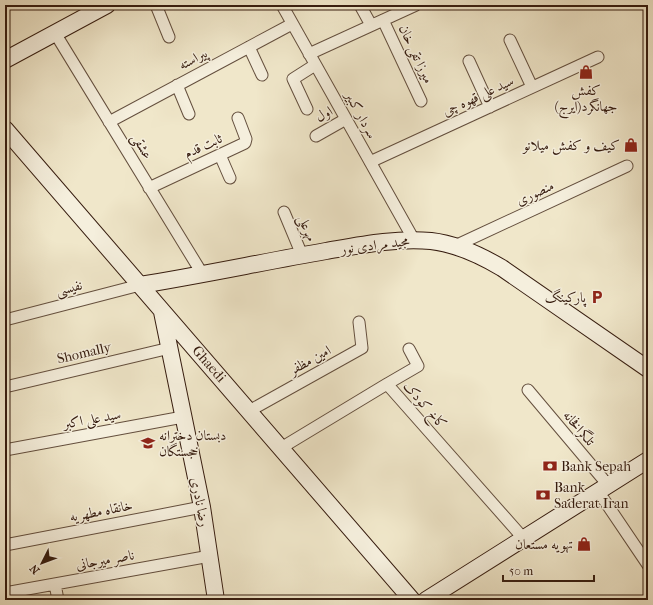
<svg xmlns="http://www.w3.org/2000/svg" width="653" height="605" font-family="'IM FELL French Canon',Amiri,serif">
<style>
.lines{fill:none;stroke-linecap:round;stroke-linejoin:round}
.street-casing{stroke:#644f3e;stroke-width:13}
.secondary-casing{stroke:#361c0f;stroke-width:18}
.street{stroke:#f5efdd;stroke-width:11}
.secondary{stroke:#f5efdd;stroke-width:16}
.labels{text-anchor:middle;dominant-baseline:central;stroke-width:3;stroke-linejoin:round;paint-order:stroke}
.street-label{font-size:14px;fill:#361c0f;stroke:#f5efdd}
.poi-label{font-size:14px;fill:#361c0f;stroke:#f5efdd;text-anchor:end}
</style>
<rect width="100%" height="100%" fill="#f0e7ca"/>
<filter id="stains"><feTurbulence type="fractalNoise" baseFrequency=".005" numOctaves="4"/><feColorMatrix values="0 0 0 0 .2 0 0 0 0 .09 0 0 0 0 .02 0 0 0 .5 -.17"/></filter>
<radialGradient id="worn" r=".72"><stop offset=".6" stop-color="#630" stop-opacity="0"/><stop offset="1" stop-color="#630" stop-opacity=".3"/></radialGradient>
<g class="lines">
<defs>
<path id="street" d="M156,5L169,37
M282,5L414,240
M360,5L371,25
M383,20L421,101
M55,33L203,275
M510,40L532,87
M249,47L262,75
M309,54L416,5
M469,61L490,107
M177,85L189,114
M307,109L293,79L315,65
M109,122L292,24
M316,136L346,119
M220,155L230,178
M370,162L598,57
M149,188L245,143L246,139L238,118
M284,212L302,255
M455,246L627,166
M5,320L140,285
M387,384L418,366L409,349
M5,387L170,348
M528,390L608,485
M249,411L362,348L359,322
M281,448L387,384L524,539
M5,450L183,417
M598,491L648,565
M5,545L202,507
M55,584L58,600
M5,593L210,556"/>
<path id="secondary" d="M5,60L107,5
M5,129L412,600
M140,285C202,275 263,262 326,251C361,245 395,238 431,241C457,244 480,255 502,268L648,369
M162,312L202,507L216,600
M426,600L648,460"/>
</defs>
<use href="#street" class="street-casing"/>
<use href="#secondary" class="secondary-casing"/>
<use href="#street" class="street"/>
<use href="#secondary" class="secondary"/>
</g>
<defs>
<symbol id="shop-bare" viewBox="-9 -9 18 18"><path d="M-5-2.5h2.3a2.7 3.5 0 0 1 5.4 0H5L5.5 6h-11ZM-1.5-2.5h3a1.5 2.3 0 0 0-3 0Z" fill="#8f2418" stroke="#f5efdd" stroke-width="2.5" paint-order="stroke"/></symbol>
<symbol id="parking-bare" viewBox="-9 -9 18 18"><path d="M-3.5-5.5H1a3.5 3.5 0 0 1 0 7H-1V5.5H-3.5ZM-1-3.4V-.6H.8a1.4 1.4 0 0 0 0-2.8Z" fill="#8f2418" stroke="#f5efdd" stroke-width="2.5" paint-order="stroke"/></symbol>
<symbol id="school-bare" viewBox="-9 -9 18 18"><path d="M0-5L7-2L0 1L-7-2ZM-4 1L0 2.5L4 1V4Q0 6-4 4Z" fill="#8f2418" stroke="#f5efdd" stroke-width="2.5" paint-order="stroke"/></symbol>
<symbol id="bank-bare" viewBox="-9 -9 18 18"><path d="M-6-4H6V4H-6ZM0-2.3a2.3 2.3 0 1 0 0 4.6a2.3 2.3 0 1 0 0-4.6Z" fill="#8f2418" stroke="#f5efdd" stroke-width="2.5" paint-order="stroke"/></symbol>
</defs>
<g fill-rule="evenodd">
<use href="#shop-bare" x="576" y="62" width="20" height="20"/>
<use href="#shop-bare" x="621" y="135" width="20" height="20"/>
<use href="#parking-bare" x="587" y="287" width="20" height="20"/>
<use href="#school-bare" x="138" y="433" width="20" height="20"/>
<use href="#bank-bare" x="540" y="456" width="20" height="20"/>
<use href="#bank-bare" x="533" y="485" width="20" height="20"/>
<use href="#shop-bare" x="574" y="534" width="20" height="20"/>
</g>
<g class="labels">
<g class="street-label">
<text transform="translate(416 54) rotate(65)">میرزا تقی خان</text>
<text transform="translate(193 59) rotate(-28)">پیراسته</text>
<text transform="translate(478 96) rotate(-25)">سید علی قهوه چی</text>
<text transform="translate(324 114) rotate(-30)">اول</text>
<text transform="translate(361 115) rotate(61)">سردار کبیر</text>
<text transform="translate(142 146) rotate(59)">عشقی</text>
<text transform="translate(203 146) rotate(-25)">ثابت قدم</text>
<text transform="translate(535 193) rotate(-25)">منصوری</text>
<text transform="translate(307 228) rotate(67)">مهرعلی</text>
<text transform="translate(375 245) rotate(-7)">مجید مرادی نور</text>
<text transform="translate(69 288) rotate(-15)">نفیسی</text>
<text transform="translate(84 353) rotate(-13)">Shomally</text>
<text transform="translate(310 360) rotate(-29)">امین مظفر</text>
<text transform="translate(209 364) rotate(49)">Ghaedi</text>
<text transform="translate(425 405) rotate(49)">کاخ کودک</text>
<text transform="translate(92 419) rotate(-10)">سید علی اکبر</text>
<text transform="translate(579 428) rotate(50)">تلگرافخانه</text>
<text transform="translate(200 502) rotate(79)">رضا نادری</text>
<text transform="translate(101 511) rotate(-11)">خانقاه مطهریه</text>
<text transform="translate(105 560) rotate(-10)">ناصر میرجانی</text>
</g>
<g class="poi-label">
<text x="586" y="90" text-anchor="middle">کفش<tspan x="586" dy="16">جهانگرد(ایرج)</tspan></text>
<text x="620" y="145">کیف و کفش میلانو</text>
<text x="586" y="297">پارکینگ</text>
<text x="159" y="435" text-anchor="start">دبستان دخترانه<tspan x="159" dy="16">خجستگان</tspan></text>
<text x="561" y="466" text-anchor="start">Bank Sepah</text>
<text x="554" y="487" text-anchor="start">Bank<tspan x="554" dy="16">Saderat Iran</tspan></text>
<text x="573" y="544">تهویه مستعان</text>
</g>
</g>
<rect width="653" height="605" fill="none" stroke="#f0e7ca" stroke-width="20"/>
<rect x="6" y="6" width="641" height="593" fill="none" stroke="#361c0f" stroke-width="2"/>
<rect x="10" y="10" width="633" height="585" fill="none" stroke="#361c0f"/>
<g transform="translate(42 563) rotate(228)" stroke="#f5efdd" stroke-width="3" paint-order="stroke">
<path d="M0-3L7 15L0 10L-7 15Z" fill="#361c0f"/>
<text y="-6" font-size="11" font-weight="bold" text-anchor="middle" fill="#361c0f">N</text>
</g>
<path d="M503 575v6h91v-6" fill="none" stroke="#361c0f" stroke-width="2"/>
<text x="509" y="575" font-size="12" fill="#361c0f" stroke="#f5efdd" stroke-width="3" paint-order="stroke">50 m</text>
<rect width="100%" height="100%" filter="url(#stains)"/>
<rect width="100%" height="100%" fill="url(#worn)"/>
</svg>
